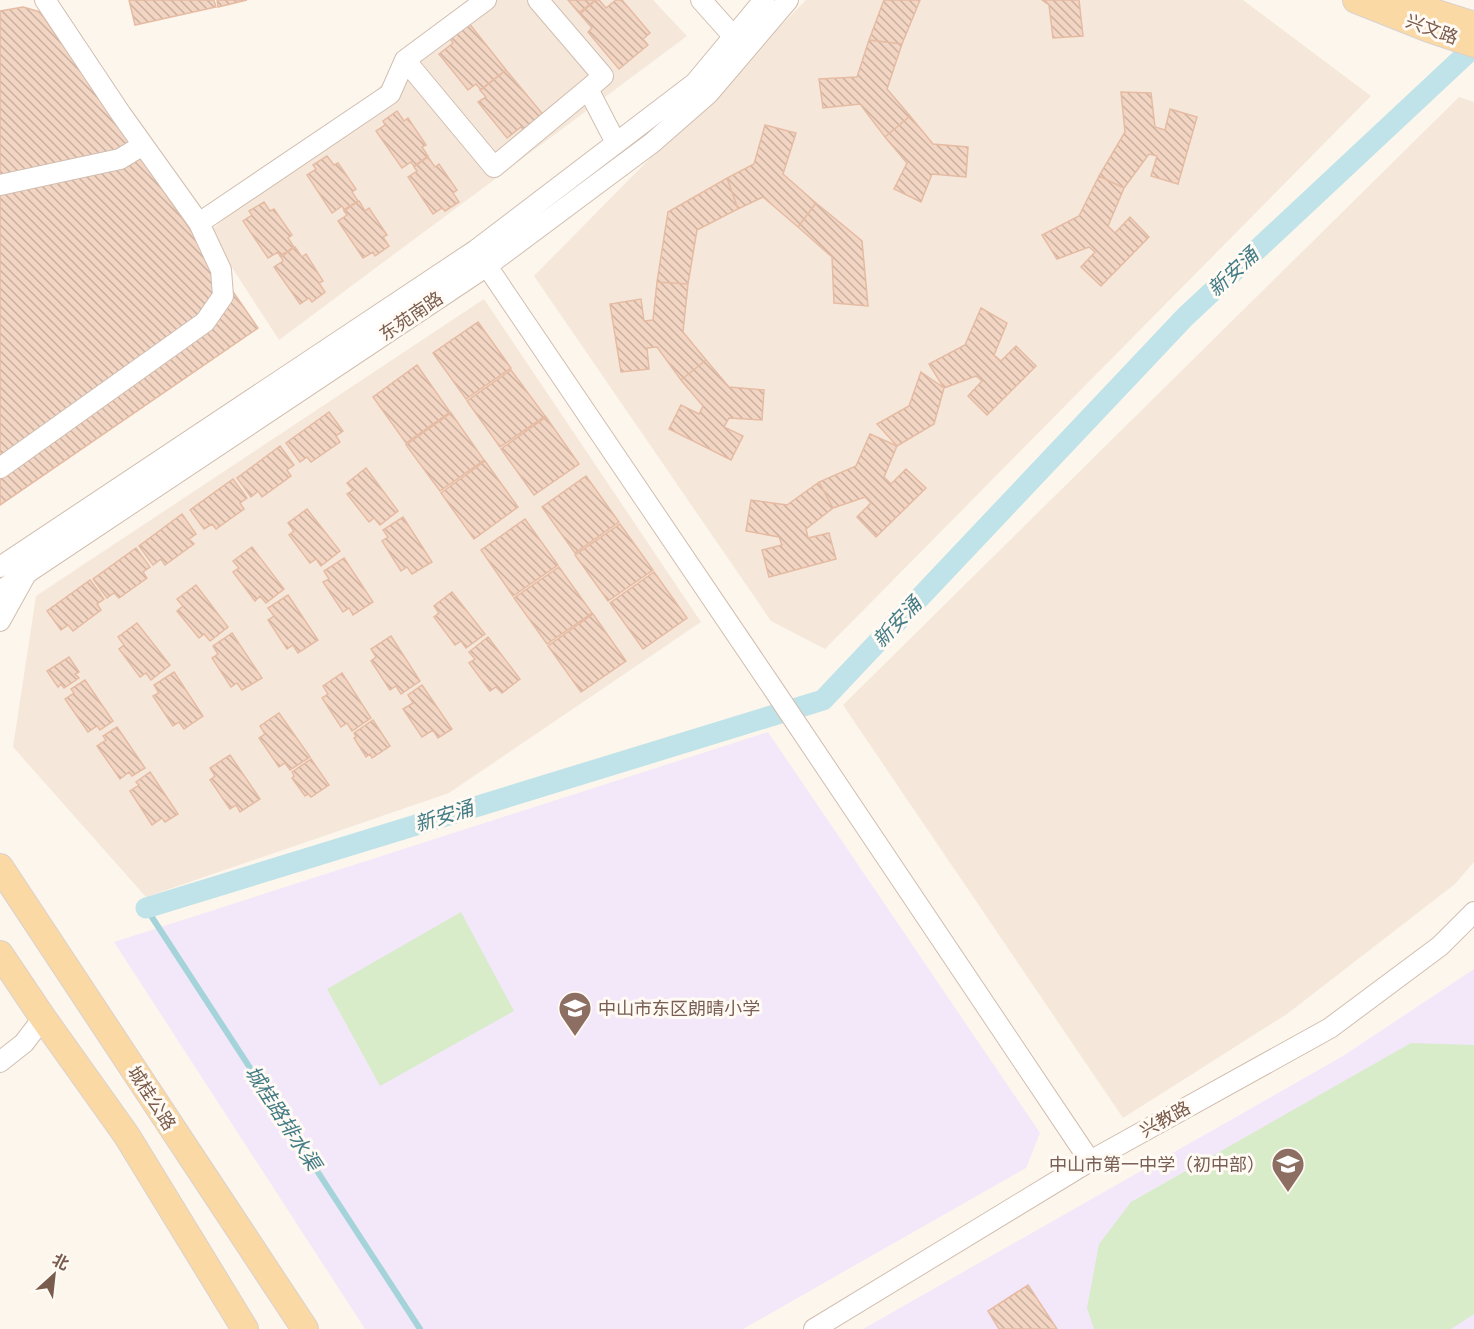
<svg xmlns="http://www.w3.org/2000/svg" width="1474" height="1329" font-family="'PT Sans Narrow','Noto Sans SC',sans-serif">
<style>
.residential{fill:#f5e8da}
.education{fill:#f3e8fa}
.park{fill:#d8ecc9}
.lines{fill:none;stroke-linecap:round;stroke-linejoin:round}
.stream{stroke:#a5d3da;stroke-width:6}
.canal{stroke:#bfe3e8;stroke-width:21}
.building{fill:url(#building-back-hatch);stroke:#e6bba3;stroke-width:1.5}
.minor-casing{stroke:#d1beb0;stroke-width:22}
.major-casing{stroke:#dad1cd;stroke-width:28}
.minor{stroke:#fff;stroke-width:20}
.major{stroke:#fbd9a5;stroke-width:26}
.labels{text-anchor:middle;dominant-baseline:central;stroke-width:6;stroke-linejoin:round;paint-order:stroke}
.street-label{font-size:18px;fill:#7a5c4d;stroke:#fffaf3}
.education-label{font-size:18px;fill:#785e54;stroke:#fffaf3;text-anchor:start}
.water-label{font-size:20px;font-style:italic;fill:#437c86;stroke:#fffaf3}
</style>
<defs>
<pattern id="building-back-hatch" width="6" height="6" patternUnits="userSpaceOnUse" patternTransform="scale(1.5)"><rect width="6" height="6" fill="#f3d5c3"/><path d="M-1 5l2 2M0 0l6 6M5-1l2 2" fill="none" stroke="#cab0a1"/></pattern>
</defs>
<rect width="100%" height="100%" fill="#fdf6ec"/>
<path class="residential" d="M482,0H653L687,36L279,340L209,232Z
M806,0H1243L1371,96L825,649L771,621L534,276Z
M1459,97L1474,102V862L1455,884L1287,1014L1123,1118L843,705Z
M484,299L701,622L449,793L146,897L13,747L36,596Z"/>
<path class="education" d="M768,732L1040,1133L1026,1168L743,1329H365L114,942Z
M1474,969V1329H863L1343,1056Z"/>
<path class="park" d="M461,912L514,1011L380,1086L327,989Z
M1411,1043L1474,1045V1314L1451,1329H1094L1087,1308L1099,1244L1131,1202Z"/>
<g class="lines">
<path class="stream" d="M146,908L420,1329"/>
<path class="canal" d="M146,908L823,700L1185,317L1474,47"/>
</g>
<path class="building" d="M129,0H214L216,7L135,25Z
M217,0H247L218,7Z
M568,0H595L579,13Z
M596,0H599L606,8L616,0H622L650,33L643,39L648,45L619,69L588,32L592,28L580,14Z
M884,0H920L902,44L869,40Z
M1042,0H1079L1083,36L1053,38L1049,5Z
M23,7L40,12L258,328L0,505V11Z
M468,22L506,70L481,90L476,84L468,90L439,54L453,43L449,37Z
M869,40L902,44L887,89L910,116L885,137L860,104L823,108L819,79L857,77Z
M506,70L545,117L526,133L521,127L507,138L478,102L486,97L480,90Z
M1121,92L1151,93L1155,127L1165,130L1170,109L1197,117L1178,184L1151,176L1157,156L1149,154L1124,188L1099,176L1125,132Z
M397,111L404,121L408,118L426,145L422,147L428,156L414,166L411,162L402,168L376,131L385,125L383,121Z
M910,116L933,144L968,147L966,177L932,174L921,202L894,189L907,163L885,137Z
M765,125L796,133L783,174L816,203L798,227L763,197L738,209L727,178L754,164Z
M327,156L334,165L338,163L356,189L352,192L358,201L344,210L342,206L332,213L307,175L316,169L313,165Z
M428,157L435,167L439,164L457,190L453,193L459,202L445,211L442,208L433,214L408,177L417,171L414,167Z
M1099,176L1124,188L1108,226L1115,233L1130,217L1149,237L1101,286L1081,267L1095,252L1089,247L1057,259L1042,235L1079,216Z
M727,178L738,209L697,230L688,284L657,282L668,212Z
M359,201L365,211L369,208L387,235L383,237L389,246L375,256L373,252L363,258L338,221L347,215L344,211Z
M264,202L270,211L274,209L292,235L288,238L294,247L280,256L278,252L268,258L243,221L252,215L249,211Z
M816,203L862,241L868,306L834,303L832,257L798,227Z
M295,247L302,257L306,254L323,281L319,283L325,292L312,302L309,298L300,304L274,267L283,261L281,257Z
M657,282L688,284L683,332L706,360L681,380L657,347L647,348L649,369L621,372L610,304L641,299L644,321L653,320Z
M981,308L1007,323L994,355L1001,361L1016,346L1036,366L987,415L968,396L982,381L976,376L944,388L929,364L965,345Z
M478,322L511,368L466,399L433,353Z
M706,360L729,387L764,390L762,420L729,418L724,427L743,436L731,460L669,429L681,405L699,414L703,406L681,380Z
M417,365L450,412L406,443L373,397Z
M511,370L545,416L500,447L467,401Z
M921,372L944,388L934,424L897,446L877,424L909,406Z
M329,412L343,431L336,436L340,442L311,462L307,457L300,462L286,443Z
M451,413L484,460L440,491L406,445Z
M546,417L579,464L534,495L501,449Z
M870,434L897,446L884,477L891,484L906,469L926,488L876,537L857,517L871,503L865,497L833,508L819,482L856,466Z
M280,446L294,465L287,470L291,476L262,497L258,491L251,497L237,478Z
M485,461L518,507L474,539L441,493Z
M366,468L398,511L380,525L374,518L369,522L347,494L353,490L347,483Z
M586,476L619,522L575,553L542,507Z
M233,479L247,498L240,503L244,509L216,529L212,524L204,529L190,510Z
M819,482L833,508L806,529L808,538L829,533L836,559L769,577L762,550L782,545L779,537L746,531L751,500L787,505Z
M307,509L340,551L321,566L316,559L310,563L289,535L294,531L288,523Z
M182,514L196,534L189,539L194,544L165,565L161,559L153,565L139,546Z
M403,517L432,562L412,574L407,567L401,571L382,541L388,537L383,530Z
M525,519L558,565L513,596L481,550Z
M620,524L653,570L608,601L575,555Z
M252,547L284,589L266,603L260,596L255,601L233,572L239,568L233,561Z
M136,548L150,567L143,572L147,578L119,598L114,593L107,598L93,579Z
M344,558L373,602L353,615L349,608L343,612L323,582L329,579L324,571Z
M559,567L592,613L547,644L514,598Z
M654,572L687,618L643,649L610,603Z
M90,580L104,599L97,604L101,610L73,631L68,625L61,630L47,611Z
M196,585L228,627L210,641L204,634L199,638L177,611L183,606L177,599Z
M452,592L485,634L466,648L461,641L455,645L434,617L439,613L434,606Z
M288,595L318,640L298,653L293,645L287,649L268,620L274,616L268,608Z
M593,614L626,661L581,692L548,646Z
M137,623L170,665L151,680L146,673L140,677L119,649L124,645L118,637Z
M232,633L262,678L242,690L237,683L231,687L212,658L218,654L213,646Z
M391,636L420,681L401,694L396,686L390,690L371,661L376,657L371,649Z
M488,637L520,679L502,693L496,687L490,691L469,663L475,659L469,652Z
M69,657L79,672L75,674L79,678L64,688L61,684L58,687L47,671Z
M174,672L203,716L184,729L179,722L173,726L153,696L159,693L154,685Z
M342,673L371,718L352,731L347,723L341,727L322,698L328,694L323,686Z
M85,680L113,721L100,730L97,726L88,732L65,699L74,693L71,689Z
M422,685L452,729L438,738L433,730L422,737L403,709L413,703L408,695Z
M279,713L310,757L290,770L285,763L279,767L259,738L265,734L260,726Z
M373,720L390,746L372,758L370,754L366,757L354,738L356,737L354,733Z
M117,727L145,768L132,776L129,772L120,779L97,746L106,740L103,736Z
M230,755L260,799L240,812L236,805L230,809L210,780L215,776L210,768Z
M311,759L329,785L311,797L308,794L305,796L292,778L294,776L292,772Z
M150,772L178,814L165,822L162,818L152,825L130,791L139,785L136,782Z
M1028,1285L1057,1329H999L988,1311Z"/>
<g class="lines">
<defs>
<path id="minor" d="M45,0L121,114L199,223
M538,0L603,76L588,89L616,143
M701,0L734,37
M405,60L494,167L588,89
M0,185L120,159L143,145
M476,250L774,690L1090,1161
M0,468L205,322L223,296L221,270L199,223L390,94L405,60L486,0
M0,567L476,250L695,83L764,0
M0,591L487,266L652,143L708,94L788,0
M0,621L25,576
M0,1062L24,1043L43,1018
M814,1329L1090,1161L1330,1028L1440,946L1474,912"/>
<path id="major" d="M1356,0L1429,29L1474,44
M1404,0L1427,10L1474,25
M0,867L305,1329
M0,954L43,1018L127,1136L245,1329"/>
</defs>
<use href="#minor" class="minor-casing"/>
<use href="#major" class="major-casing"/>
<use href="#minor" class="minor"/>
<use href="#major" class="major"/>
</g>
<defs>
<symbol id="school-pin" viewBox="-11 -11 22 30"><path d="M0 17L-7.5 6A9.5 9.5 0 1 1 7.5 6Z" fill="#8d6e63" stroke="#fffaf3"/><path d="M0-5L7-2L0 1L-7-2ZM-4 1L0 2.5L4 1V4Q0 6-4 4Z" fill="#fff"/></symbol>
</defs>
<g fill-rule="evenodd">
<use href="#school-pin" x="556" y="989" width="38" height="52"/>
<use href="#school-pin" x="1269" y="1145" width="38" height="52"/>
</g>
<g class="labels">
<g class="street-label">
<text transform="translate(1432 29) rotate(20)">兴文路</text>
<text transform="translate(411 316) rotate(-34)">东苑南路</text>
<text transform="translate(152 1098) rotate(57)">城桂公路</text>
<text transform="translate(1165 1119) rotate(-29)">兴教路</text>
</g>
<g class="education-label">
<text x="598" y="1008">中山市东区朗晴小学</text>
<text x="1265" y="1164" text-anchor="end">中山市第一中学（初中部）</text>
</g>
<g class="water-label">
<text transform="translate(1233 272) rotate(-43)">新安涌</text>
<text transform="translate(897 622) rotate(-47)">新安涌</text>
<text transform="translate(444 816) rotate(-17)">新安涌</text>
<text transform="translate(283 1118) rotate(57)">城桂路排水渠</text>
</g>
</g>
<g transform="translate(54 1275) rotate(27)" stroke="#fffaf3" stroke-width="4.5" paint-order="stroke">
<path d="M0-4.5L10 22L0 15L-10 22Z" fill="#7a5c4d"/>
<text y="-9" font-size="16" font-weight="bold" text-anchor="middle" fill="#7a5c4d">北</text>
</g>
</svg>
